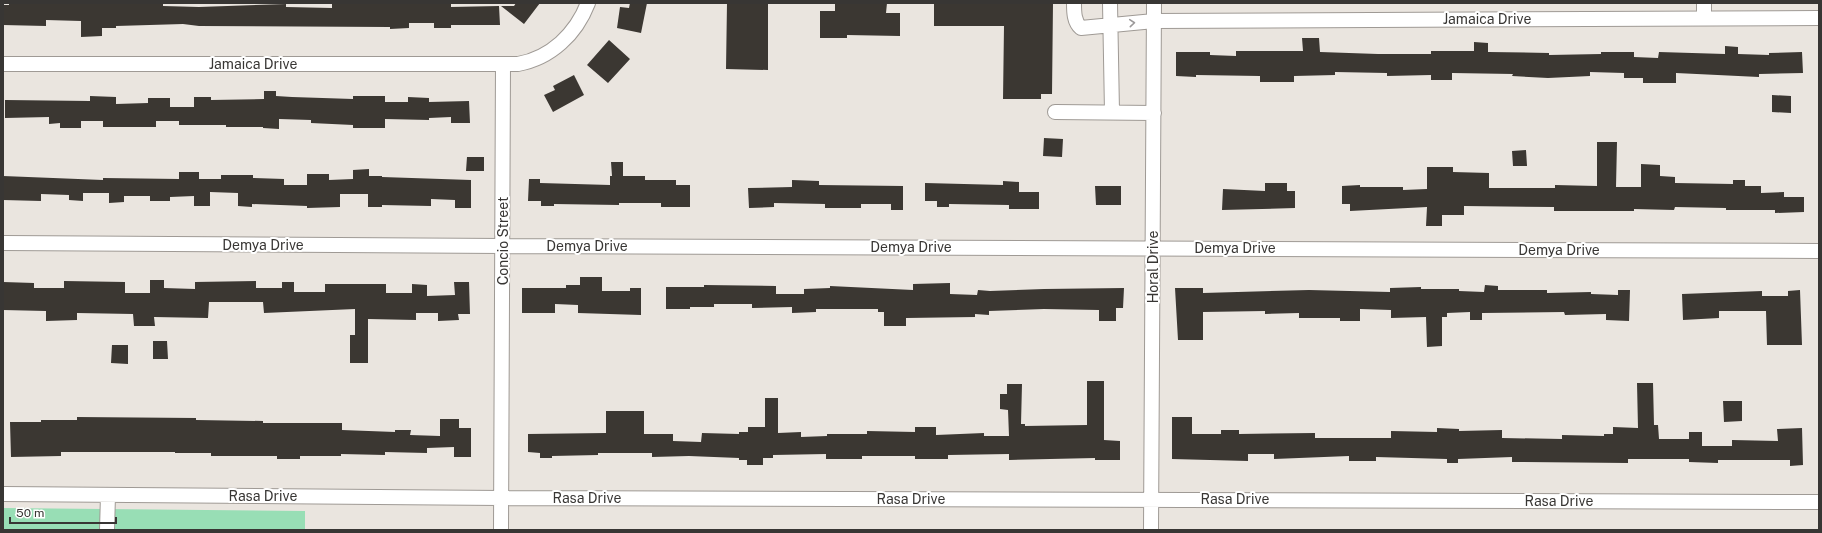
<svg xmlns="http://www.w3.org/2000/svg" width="1822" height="533" font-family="'Public Sans',sans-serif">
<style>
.green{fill:#98deb5}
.building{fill:#3b3732}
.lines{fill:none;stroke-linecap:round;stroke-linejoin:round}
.minor-casing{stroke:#9f9a95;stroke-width:16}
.minor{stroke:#fff;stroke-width:14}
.oneway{stroke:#9c9a9a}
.labels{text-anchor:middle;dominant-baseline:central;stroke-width:4;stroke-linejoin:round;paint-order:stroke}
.street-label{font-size:14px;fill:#383634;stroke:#fff}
</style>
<rect width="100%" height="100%" fill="#eae5df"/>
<path class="green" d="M3,508L305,511V530H3Z"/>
<path class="building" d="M9,3H163V6L199,7L286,4V7L332,8V3H451V7L499,6L500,25H451V28H434V23H409V28L390,29V27L199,26L183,24L116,26V28H102V36L81,37V21L46,20V26L3,25V5H9Z
M516,3H540L524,24L501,6H514Z
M630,3H647L641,33L617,28L620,7L629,8Z
M727,3H768V70L726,69Z
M835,3H887L886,13H900V36L847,35V38H820V11H835Z
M934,3H1053L1052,94H1041V99H1003L1004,26H934Z
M1302,38H1319L1320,52L1378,54H1431V51H1474V42L1488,43V52L1549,53V55L1601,54V52H1634V57L1658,58L1659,52L1725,54V46L1738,47V54L1769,55V53L1802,52L1803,73L1759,74V77L1676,73V83H1643V78H1624V73L1590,72V76L1548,78L1512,76L1513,74L1452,73V80H1431V75L1387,76V73L1335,72V75L1294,76V82H1260V76L1196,75V77L1176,76V52H1210V55L1236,56V51H1303Z
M609,40L630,59L608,83L587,65Z
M574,75L584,95L553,112L544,95L555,90L553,86Z
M264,91H276V96L292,97L353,99V96H385V102H408V97L429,98V102L469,101L470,123H451V117L429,118V120L385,119V128H353V125L311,123V120L279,119V129L263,128V127H226V125H179V121H156V127H103V121H81V128H60V123L49,124V117L5,118V100L90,101V96L116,97V104L148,103V98H170V107H194V97H211V100L264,99Z
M1772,95L1791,96V113L1772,112Z
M1044,138L1063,139L1062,157L1043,156Z
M1597,142H1617L1616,187H1641V164L1660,165V176L1675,177V183L1733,184V180H1745V186H1761V193L1784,192V197H1804V212L1775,213V210H1726V208L1675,207L1674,210L1634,209V211H1554V207L1464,206V215H1442V226H1426L1427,207L1350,211V204H1342V186L1360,185V187H1403V190L1427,189V167H1453V172L1489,173V188H1555V185L1597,186Z
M1526,150L1527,166H1513L1512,151Z
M467,157H484V171H466Z
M611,162H623V176H645V180H676V185H690V207H661V203H619V205L554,204V206H541V201H528L529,179H540V183L610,185V176H612Z
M369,169V176H382V177L471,180V208H455V200L431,199V206L382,205V207H368V194H340V207L307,208V206L252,204V207L238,206V193L210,192V206H194V196L170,197V201H150V196H124V202L109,203V193H83V201L69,200V195L41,194V201L3,200V176L103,180V178L179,179V172H199V179H221V175H253V178L284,179V185H307V174H329V180L353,179V170Z
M792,180L819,181V185L903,186V210H891V204H861V208H825V204L774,203V207L749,208L748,188L792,187Z
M1003,181L1019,182V192H1039V209H1009V205L949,204V207H937V201H925V183L1003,185Z
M1265,183H1287V191H1295V208L1222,210L1223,189L1265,191Z
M1095,186H1121V205H1096Z
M580,277H602V291H630V288H641V315L578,313V305L555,304V313H522V288H566V285H580Z
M150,280H164V288L195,289V282L256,281V288H282V282H294V292H325V284H386V293H412V284L427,285V296L455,295L454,282H469L470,314H458L459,320L438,321V313H416V320L368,319V363H350V335H355V309L264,313L263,302H209L208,318L154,317L155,326H134L133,314L77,313V320L46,321V311L3,310V282L34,283V288H64V281L125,282V293H150Z
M950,283V294L977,295L978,290L990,291L1044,289L1124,288L1123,308H1116V321H1099V310L1044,309L989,311V315L975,314V317L906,318V326H884V312H878V309H816V312L792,313V307L752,308V304H714V307H690V309H666V287H704V285L776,286V294H804V289L830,288V286L913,290V284Z
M1485,285L1498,286V290H1547V293L1591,292V294L1618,295V290H1630L1629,321L1606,320V314L1565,315L1564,312L1482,313V320H1470V312L1447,313V317H1442V346L1427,347L1426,317L1391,318V310L1360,309V321H1340V318H1299V313L1265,314V311L1203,312V340H1178L1175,288H1203V293L1309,290L1390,292V288L1421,287V289H1459V291L1484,292Z
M1800,290L1802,345H1767L1766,311H1719V318L1683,320L1682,294L1762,291V296H1788V291Z
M153,341H167L168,359H153Z
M112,345H128V364L111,363Z
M1087,381H1104V440L1120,441V460H1095V458L1009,460V454L948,455V459H915V456H862V459H826V454L773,455V458H763V465H747V460H739V458L689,456L652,457V453H598V455L552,456V458H540V453L528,452V434L606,433V411H644V434H673V441L701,442L702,433L739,434V432H748V427H765V398H778V433L801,432V437L827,436V434H867V431L915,432V427H936V435L984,433V436H1009L1008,410L1000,409V394H1007V384H1022L1021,424H1025V426L1087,425Z
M1637,383H1653L1654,425H1658L1659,439H1689V432H1702V446H1732V440L1778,441L1777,429L1802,428L1803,465L1790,466V460H1718V463L1689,462V459H1628V463L1512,462V457L1458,459V463H1447V459L1376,457V461H1349V456L1274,459V454H1248V461L1172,459V417H1192V434H1221V430H1239V434L1315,433V438H1391V431L1437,432V428L1459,429V431L1502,430V438L1562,439V435L1604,436V434H1613V427L1638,428Z
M1723,401H1742V421L1724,422Z
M77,417L196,418V420L263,421V423H342V430L395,432V430H411L410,435L440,436V419H459V428H471V457H454V447L427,448V453L385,452V455L341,454V456H300V459H277V456H211V453H175V452H61V456L11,457L10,422H41V420H77Z"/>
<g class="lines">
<defs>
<path id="minor" d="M1074,3C1074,12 1074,22 1081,28L1154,21L1819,18
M1110,3L1112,112
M1704,18V3
M3,64H518C551,58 576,34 588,3
M1055,112L1154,113
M3,243L503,246L1819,251
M3,494L501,498L1819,502
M107,530L108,495
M501,530L503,64
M1151,530L1154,3"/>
</defs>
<use href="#minor" class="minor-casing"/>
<use href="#minor" class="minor"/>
</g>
<defs><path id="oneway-chevron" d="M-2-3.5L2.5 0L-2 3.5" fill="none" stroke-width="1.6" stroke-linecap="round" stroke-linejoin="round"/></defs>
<use class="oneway" href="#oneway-chevron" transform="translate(1132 23) rotate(-5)"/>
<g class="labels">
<g class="street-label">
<text x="1487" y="19">Jamaica Drive</text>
<text x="253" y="64">Jamaica Drive</text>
<text transform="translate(503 241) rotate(-90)">Concio Street</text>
<text x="263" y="245">Demya Drive</text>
<text x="587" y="246">Demya Drive</text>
<text x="911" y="247">Demya Drive</text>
<text x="1235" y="248">Demya Drive</text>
<text x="1559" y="250">Demya Drive</text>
<text transform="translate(1153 267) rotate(-90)">Horal Drive</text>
<text x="263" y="496">Rasa Drive</text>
<text x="587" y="498">Rasa Drive</text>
<text x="911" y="499">Rasa Drive</text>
<text x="1235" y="499">Rasa Drive</text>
<text x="1559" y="501">Rasa Drive</text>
</g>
</g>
<rect width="1822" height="533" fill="none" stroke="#383634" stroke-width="8"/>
<path d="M10 517v6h106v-6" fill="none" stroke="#383634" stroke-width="2"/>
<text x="16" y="517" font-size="12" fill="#383634" stroke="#ffffff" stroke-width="3" paint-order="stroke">50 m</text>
</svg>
